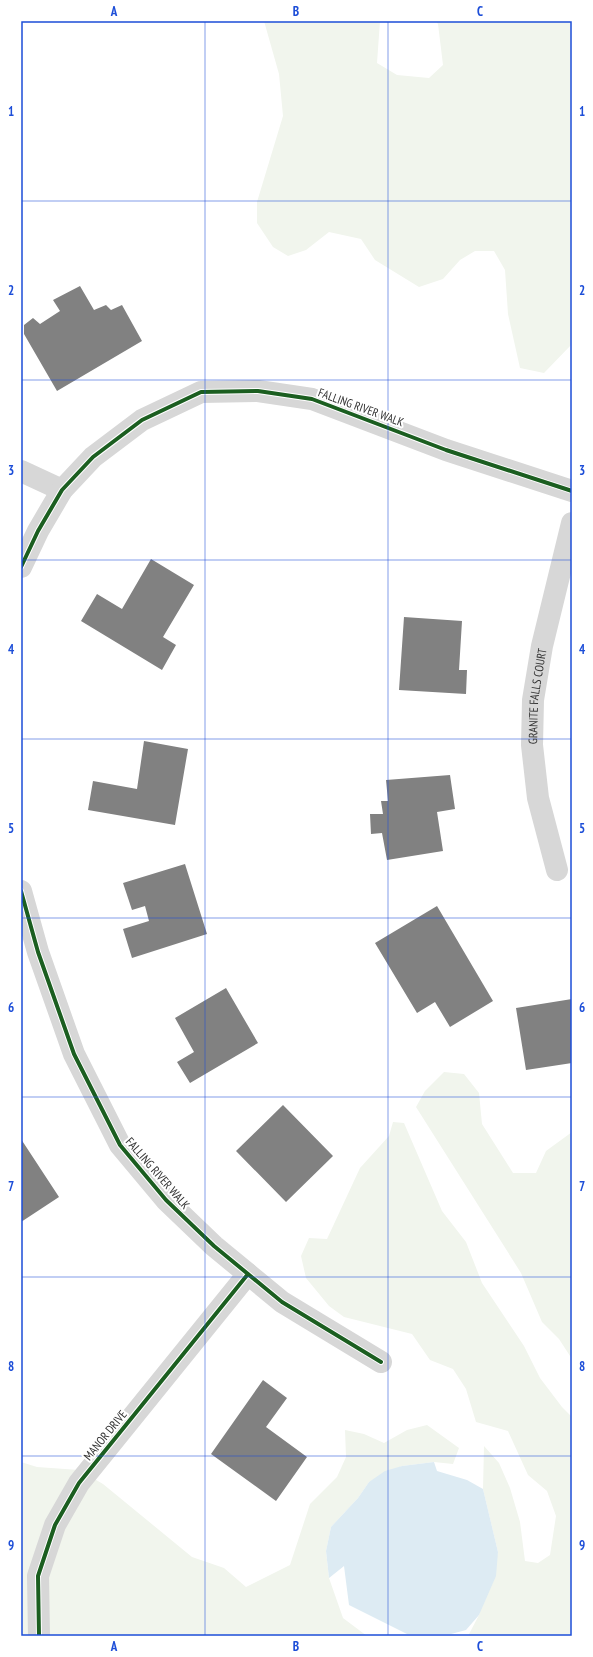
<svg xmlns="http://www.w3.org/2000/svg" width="593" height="1657" font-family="'PT Sans Narrow',sans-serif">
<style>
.green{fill:#f1f5ed}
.water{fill:#ddebf3}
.building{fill:#818181}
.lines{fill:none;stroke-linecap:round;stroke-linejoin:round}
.minor{stroke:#d7d7d7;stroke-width:22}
.cycleway-casing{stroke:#fff;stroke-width:6}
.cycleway{stroke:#1b5e20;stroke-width:4}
.grid{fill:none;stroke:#1d4ed8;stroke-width:1;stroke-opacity:0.55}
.labels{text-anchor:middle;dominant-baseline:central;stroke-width:4;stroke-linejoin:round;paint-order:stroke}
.street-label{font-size:12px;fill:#333;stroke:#fff}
.neatline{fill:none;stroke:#1d4ed8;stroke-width:1.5}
.grid-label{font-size:13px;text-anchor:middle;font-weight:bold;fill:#1d4ed8}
</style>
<rect width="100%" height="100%" fill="#fff"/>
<path class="green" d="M264,21H380L377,63L397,75L429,78L443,65L438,24L436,21H572V344L544,373L520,368L508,314L505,270L494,251H475L460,260L443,279L419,287L375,260L361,239L329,232L306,250L288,256L273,247L257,223V202L283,116L279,74Z
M444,1072L464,1074L479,1093L482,1124L513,1173H536L546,1151L572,1132V1359L559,1339L542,1322L521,1273L416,1107L425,1091Z
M393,1122L404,1123L442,1211L466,1242L482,1283L524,1346L540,1378L562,1407L572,1417V1636H468L479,1615L498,1552L483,1489L484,1446L499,1463L510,1488L520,1522L525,1561L538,1563L550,1555L556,1516L547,1491L528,1475L508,1431L476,1422L466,1389L453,1369L430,1360L412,1334L344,1317L329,1306L306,1278L301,1256L309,1238L327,1239L360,1168L389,1136Z
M427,1425L459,1448L453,1464L434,1462L402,1466L369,1482L358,1498L331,1527L326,1551L329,1578L343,1618L367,1636H21V1462L37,1467L79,1470L103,1484L192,1557L224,1568L246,1587L290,1565L310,1504L337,1477L346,1457L345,1430L364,1434L384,1443L407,1430Z"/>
<path class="water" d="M434,1462L437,1471L467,1480L483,1489L498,1552L496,1576L479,1615L466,1630L451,1634H407L349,1605L344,1566L329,1578L326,1551L331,1527L358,1498L369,1482L385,1471L402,1466Z"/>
<path class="building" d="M80,286L94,310L106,305L111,310L122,305L142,341L57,391L24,334V325L33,318L40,324L60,311L53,300Z
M151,559L194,585L163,637L176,645L162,670L81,621L97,594L122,609Z
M404,617L462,621L459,670H467L466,694L399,690Z
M144,741L188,749L175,825L88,810L93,781L137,789Z
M450,775L455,809L437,812L443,851L387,860L382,833L371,834L370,814H383L381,801H388L386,780Z
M185,864L207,934L132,958L123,929L149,921L145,906L132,910L123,883Z
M437,906L493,1001L450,1027L435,1002L417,1013L375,943Z
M226,988L258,1043L190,1083L177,1062L194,1052L175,1018Z
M572,999V1063L526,1070L516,1008Z
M283,1105L333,1156L286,1202L236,1151Z
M21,1139L59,1197L21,1222Z
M263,1380L287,1398L266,1427L307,1457L276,1501L211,1454Z"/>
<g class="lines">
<g class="minor">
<path d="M21,471L62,490"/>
<path d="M21,567L38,531L62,490L93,457L142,420L201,392L258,391L312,399L446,450L572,491"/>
<path id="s1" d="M557,870L538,798L532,745L533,700L542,646L572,523"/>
<path d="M21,891L38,952L74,1054L120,1145L166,1200L214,1246L282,1302L381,1362"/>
<path d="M39,1636L38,1576L55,1525L79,1483L248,1274"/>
</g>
<defs>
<path id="cycleway" d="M21,567L38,531L62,490L93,457L142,420L201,392L258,391L312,399L446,450L572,491
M21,891L38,952L74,1054L120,1145L166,1200L214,1246L282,1302L381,1362
M39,1636L38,1576L55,1525L79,1483L248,1274"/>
</defs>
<use href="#cycleway" class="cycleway-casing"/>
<use href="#cycleway" class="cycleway"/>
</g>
<path class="grid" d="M205,21V1636M388,21V1636M21,201H572M21,380H572M21,560H572M21,739H572M21,918H572M21,1097H572M21,1277H572M21,1456H572"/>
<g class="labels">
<g class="street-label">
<text transform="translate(361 407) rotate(20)">FALLING RIVER WALK</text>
<text stroke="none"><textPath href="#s1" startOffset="177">GRANITE FALLS COURT</textPath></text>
<text transform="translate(158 1173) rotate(49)">FALLING RIVER WALK</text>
<text transform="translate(105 1435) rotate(-51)">MANOR DRIVE</text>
</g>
</g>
<rect width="593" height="1657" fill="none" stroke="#ffffff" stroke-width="44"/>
<rect x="22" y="22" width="549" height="1613" class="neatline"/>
<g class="grid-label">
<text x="114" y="16">A</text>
<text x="296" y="16">B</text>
<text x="480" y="16">C</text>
<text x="11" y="116">1</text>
<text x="582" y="116">1</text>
<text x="11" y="295">2</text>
<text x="582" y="295">2</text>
<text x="11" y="475">3</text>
<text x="582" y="475">3</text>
<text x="11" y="654">4</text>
<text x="582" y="654">4</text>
<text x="11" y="833">5</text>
<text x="582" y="833">5</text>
<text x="11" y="1012">6</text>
<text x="582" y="1012">6</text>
<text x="11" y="1191">7</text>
<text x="582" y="1191">7</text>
<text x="11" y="1371">8</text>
<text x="582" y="1371">8</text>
<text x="11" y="1550">9</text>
<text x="582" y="1550">9</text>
<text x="114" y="1651">A</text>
<text x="296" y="1651">B</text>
<text x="480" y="1651">C</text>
</g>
</svg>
